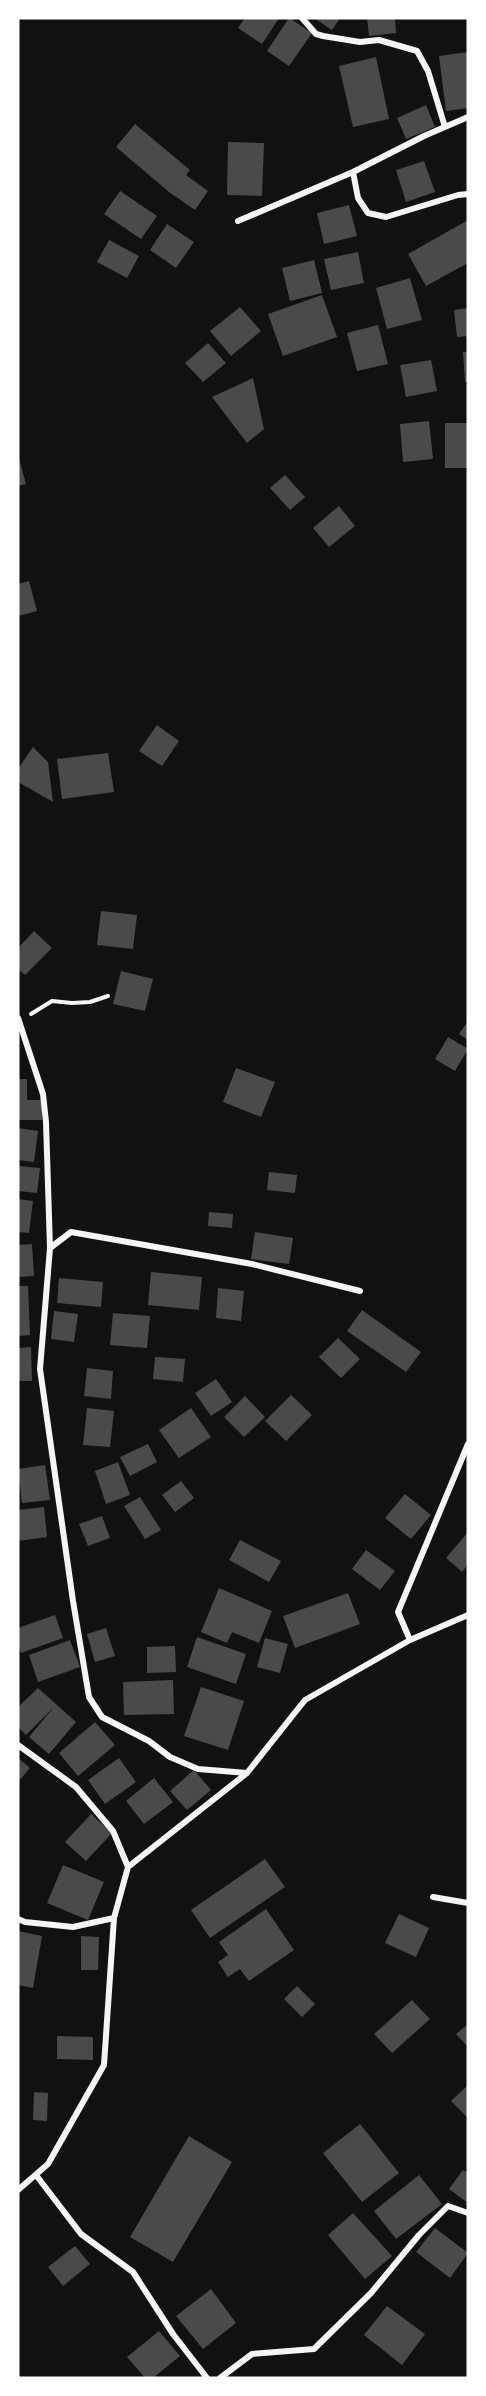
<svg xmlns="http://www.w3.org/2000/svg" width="486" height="2396" font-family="'Libre Baskerville',serif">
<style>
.building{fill:#4a4a4a}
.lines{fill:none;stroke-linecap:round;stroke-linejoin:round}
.path{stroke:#f5f5f5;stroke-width:4}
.minor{stroke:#f5f5f5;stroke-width:6}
</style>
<rect width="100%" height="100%" fill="#111"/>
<path class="building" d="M245,18H279L262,44L238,28Z
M289,18L312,33L289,66L267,51Z
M314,18H340L332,30Z
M367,18H395L396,33L369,36Z
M468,52V108L446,111L439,56Z
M376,57L389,119L353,127L339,66Z
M426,105L435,127L406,139L397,118Z
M135,124L190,170L186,175L208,191L195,210L169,192L116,147Z
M228,142L264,143L262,196L227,195Z
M424,161L435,192L406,202L396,170Z
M120,191L157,216L141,239L104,214Z
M349,205L357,236L324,244L317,213Z
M468,220V263L426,286L408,254Z
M167,224L194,242L176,268L150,250Z
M109,240L139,256L127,278L97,262Z
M358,252L364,283L331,290L324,259Z
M314,260L322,293L290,301L282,268Z
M410,278L422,320L387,329L376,288Z
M322,295L337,337L283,356L268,314Z
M240,307L261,331L231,356L210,331Z
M468,308V336L457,337L454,310Z
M378,325L388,364L357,371L347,333Z
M208,343L226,363L203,382L185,363Z
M463,352H468V382H465Z
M431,360L437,391L406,397L400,365Z
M253,378L264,429L247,443L212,397Z
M429,421L433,459L403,462L400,424Z
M445,423H468V468H445Z
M18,455L26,484L18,486Z
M285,475L305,497L290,510L270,488Z
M339,506L355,526L329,547L313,528Z
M29,581L37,611L18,616V584Z
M157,725L179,741L162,766L139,751Z
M33,747L48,762L53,802L18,782V769Z
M108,753L114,792L62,799L57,759Z
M101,911L137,915L133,949L97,945Z
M34,931L52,948L25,975L18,969V948Z
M121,971L153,979L145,1011L113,1004Z
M468,1021V1040L459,1034Z
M448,1037L468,1049L455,1071L435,1059Z
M236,1068L275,1082L261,1117L223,1102Z
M18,1079H27V1100H42V1120H18Z
M18,1128L38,1131L34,1162L18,1160Z
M18,1166L40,1168L37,1193L18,1191Z
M269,1172L297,1175L295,1193L267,1190Z
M18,1199L33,1201L29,1233L18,1232Z
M209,1212L233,1214L232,1228L208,1226Z
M255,1232L293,1238L289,1264L251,1259Z
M32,1244L34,1276L18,1277V1245Z
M151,1272L202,1277L199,1310L148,1305Z
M59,1278L103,1282L101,1307L57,1303Z
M18,1286H28L30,1335L18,1336Z
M218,1288L244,1291L241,1321L216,1318Z
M362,1310L421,1352L406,1372L347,1331Z
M54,1311L78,1314L74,1342L51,1339Z
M113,1313L150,1316L147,1348L110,1345Z
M338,1338L360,1359L341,1378L319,1357Z
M31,1347L32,1381H18V1348Z
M155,1357L185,1359L183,1382L153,1379Z
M87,1368L113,1371L111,1399L84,1396Z
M216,1379L232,1402L211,1416L195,1393Z
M291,1395L312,1415L286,1441L265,1421Z
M245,1396L265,1417L244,1437L224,1417Z
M87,1408L114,1411L110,1447L83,1445Z
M191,1408L211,1437L179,1458L159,1430Z
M148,1444L157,1462L130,1476L120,1457Z
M118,1462L130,1495L106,1504L95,1471Z
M45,1465L50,1500L22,1503L18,1469Z
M181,1481L194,1498L175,1512L162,1495Z
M405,1494L431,1515L411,1539L385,1518Z
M140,1497L161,1530L145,1539L124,1506Z
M44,1507L47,1537L18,1541V1510Z
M102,1516L110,1538L88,1546L79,1524Z
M468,1532V1564L462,1572L446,1558Z
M240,1540L281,1561L269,1582L229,1560Z
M366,1550L395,1571L380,1590L352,1569Z
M219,1588L272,1611L259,1643L232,1632L227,1643L201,1632Z
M348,1593L360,1624L295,1648L283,1616Z
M55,1615L63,1638L21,1653L18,1646V1628Z
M106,1628L115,1656L95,1662L87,1634Z
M197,1637L246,1654L236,1684L187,1667Z
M265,1638L288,1644L280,1673L257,1667Z
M70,1640L80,1667L38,1682L29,1655Z
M175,1646L176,1672L147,1673V1647Z
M173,1680L174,1714L124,1715L123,1682Z
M201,1687L244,1701L228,1750L184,1736Z
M38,1688L76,1722L49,1754L29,1737L54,1707L26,1735L18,1727V1707Z
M95,1722L115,1745L78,1776L59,1753Z
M18,1758L30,1768L18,1782Z
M119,1758L136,1782L105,1804L88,1780Z
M194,1770L211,1790L187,1810L170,1791Z
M154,1778L173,1802L144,1824L126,1801Z
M91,1814L112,1833L86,1861L65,1842Z
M265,1859L285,1887L210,1938L191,1910Z
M63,1865L104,1882L88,1920L47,1903Z
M266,1909L294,1950L249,1981L240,1969L228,1977L218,1962L228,1955L219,1942Z
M399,1914L429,1928L416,1957L385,1943Z
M18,1931L42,1936L33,1988L18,1985Z
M81,1936L99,1937L98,1970H81Z
M297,1986L315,2004L302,2017L284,1999Z
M412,2000L430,2019L392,2053L374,2034Z
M468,2024V2047L456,2034Z
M57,2036L93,2037V2060L57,2059Z
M467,2086L468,2087V2118L451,2101Z
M34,2092L48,2093L47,2121L33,2120Z
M360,2124L399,2173L362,2202L323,2153Z
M189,2136L232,2162L173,2262L130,2237Z
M463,2170L468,2173V2203L449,2189Z
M419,2175L442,2204L396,2239L374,2211Z
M353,2213L392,2256L365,2279L328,2235Z
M435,2228L468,2253L450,2278L416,2252Z
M75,2246L90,2264L63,2286L48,2267Z
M211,2289L236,2323L203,2349L176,2316Z
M387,2306L425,2334L402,2365L364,2335Z
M159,2331L180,2356L153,2378H145L127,2357Z"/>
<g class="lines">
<path class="path" d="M31,1014L52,1001L72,1003L90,1002L108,996"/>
<path class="minor" d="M302,18L316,34L323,36L360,42L379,40L417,51L428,71L445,127
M353,172L358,198L368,213L386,217L458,195L468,194
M238,221L353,172L424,136L468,117
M18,1018L43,1094L46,1122L50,1248L40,1369L73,1601L89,1697L102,1717L149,1741L170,1757L198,1769L247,1773
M50,1248L71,1232L252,1264L360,1291
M410,1640L398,1612L468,1444
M18,1745L76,1787L113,1831L128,1867
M433,1897L468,1903
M18,1919L25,1922L73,1927L114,1918
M36,2175L81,2234L133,2272L173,2334L207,2378
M18,2190L48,2164L104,2065L114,1918L128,1867L247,1773L305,1700L410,1640L468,1615
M220,2378L252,2354L314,2349L371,2293L419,2235L448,2206L468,2213"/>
</g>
<rect width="486" height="2396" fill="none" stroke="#ffffff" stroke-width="39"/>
</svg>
